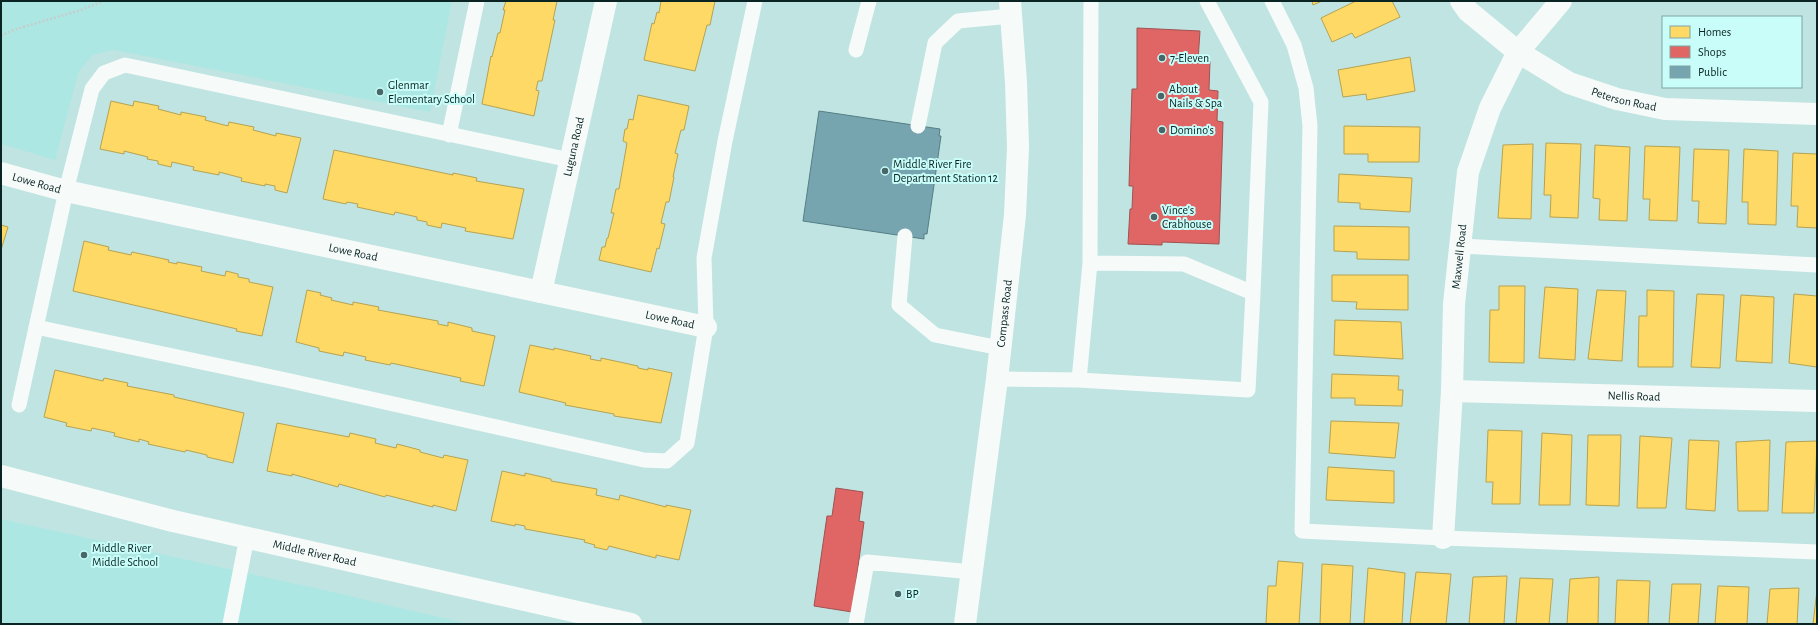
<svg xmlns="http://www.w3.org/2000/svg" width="1818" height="625" font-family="'Alegreya Sans',sans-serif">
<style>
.built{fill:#ade7e3}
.homes{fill:#ffd966;stroke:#b5a352}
.shops{fill:#e06666;stroke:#a05252}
.public{fill:#76a5af;stroke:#557e85}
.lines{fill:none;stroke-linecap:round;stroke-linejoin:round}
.path{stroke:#c3cecd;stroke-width:2.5;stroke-dasharray:2 2;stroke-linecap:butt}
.service{stroke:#f6fbfa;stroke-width:15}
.minor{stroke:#f6fbfa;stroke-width:22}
.tertiary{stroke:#f6fbfa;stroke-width:22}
.poi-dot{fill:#496766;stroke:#c9fdf9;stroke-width:1.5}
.labels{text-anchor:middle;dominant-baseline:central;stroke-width:4;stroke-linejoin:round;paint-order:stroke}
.poi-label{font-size:12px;fill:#092423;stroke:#c9fdf9;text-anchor:start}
.street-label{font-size:12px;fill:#092423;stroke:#c9fdf9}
</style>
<rect width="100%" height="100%" fill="#c0e4e1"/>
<path class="built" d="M1,1H452L430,112L114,50L93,55L79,71L55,160L1,144Z
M1,519L333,592L468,624H1Z"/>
<path class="homes" d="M506,1H557L553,20H555L542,81H538L536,90L539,91L534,116L482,104L491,56L492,57L498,33H500L505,10H503Z
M661,1H715L710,25H707L695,71L644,60L652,23L654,24L657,12L659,13Z
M1312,1H1322L1313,5Z
M1356,1H1392L1400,17L1355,38L1352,33L1332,42L1321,18Z
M1410,57L1415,91L1367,100L1366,94L1343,97L1338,70Z
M638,95L689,106L684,130H681L675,153L678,154L673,177H674L669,202H666L661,223L665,224L659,249L657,248L651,272L599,260L602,247H605L607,238H608L614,213H611L616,189H619L627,143L623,141L625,129H627L629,119L633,120Z
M111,101L133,106L134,101L159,106L158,109L181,115V112L206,117L205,120L228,126L229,122L254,127L253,130L276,136V133L301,138L287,193L275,190V186L265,184V186L241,181L242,178L219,172V175L193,170L194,167L172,162L171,167L158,164V161L147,159L148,157L124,151V154L100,149Z
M1344,126L1420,127L1419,162H1368V154H1344Z
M1546,143L1581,144L1578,218L1550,217L1551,195H1544Z
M1533,144L1531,219L1498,218L1503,145Z
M1595,145L1630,147L1627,221L1599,220L1600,199L1593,198Z
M1645,146L1680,147L1677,221L1649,220L1650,199H1643Z
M1694,149L1729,150L1726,224L1698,223L1699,201H1692Z
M1744,149L1778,151L1776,225L1748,224V202H1742Z
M334,150L453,175V173L477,178L476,181L524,189L513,239L465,231L466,228L442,223L441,228L427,225V222L417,220V217L395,212L394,215L357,207L358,204L347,202L346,204L323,199Z
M1793,153L1817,154V228L1797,227L1798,206H1791Z
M1339,174L1412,178L1410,212L1360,209V203L1338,202Z
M1,225L8,227L1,250Z
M1334,226L1409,227V260L1357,259V252L1334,251Z
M84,241L109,247L108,250L131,255L132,252L169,260L168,262L177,264V262L202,267L201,271L225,276L226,271L238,274V277L249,279V282L273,287L262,336L236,331L237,329L73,291Z
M1332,275H1408V310L1356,309L1357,302L1332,301Z
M1499,286H1525L1524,363L1489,362L1490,310H1499Z
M1545,287L1578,289L1575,360L1539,358Z
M307,290L321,293L320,295L332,298L331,300L353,305V302L379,307L378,310L438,321V324L448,326V322L472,328V331L495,336L484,386L460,381L461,378L391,363L390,365L365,360L366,357L344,352L343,356L319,351V348L296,342Z
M1597,290L1626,291L1622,361L1588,359Z
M1647,290L1674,291L1673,367H1638L1639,316H1647Z
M1697,294L1724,295L1720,368L1691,367Z
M1794,294L1817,296V367L1789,363Z
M1741,295L1774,297L1772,363L1736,361Z
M1335,320L1401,322L1403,359L1334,355Z
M530,345L554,350V348L591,356L590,359L601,361V358L638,366V368L648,370V368L672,373L661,423L614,416V414L565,405L566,403L519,392Z
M55,370L103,381L104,378L128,383L127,386L174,395V397L244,413L233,463L207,457V455L186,450L185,452L148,444L149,442L139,439V442L114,436L115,433L92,428L91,431L66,426L67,423L44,417Z
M1332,374L1399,376L1398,390H1403L1402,406L1355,405V398H1331Z
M1331,421L1399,423L1395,458L1329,453Z
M277,423L349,437L350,433L376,439L375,443L396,448L397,444L420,450V452L443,458L444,455L468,460L456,511L433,505V507L386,495L385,497L339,484L338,487L292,474V476L267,471Z
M1488,430L1522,431L1520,504H1492L1493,482H1486Z
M1542,433L1572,435L1570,505H1539Z
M1588,435H1621L1619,506L1586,505Z
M1640,436L1672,438L1666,508H1637Z
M1689,440L1719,441L1715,511L1686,509Z
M1770,440L1768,511H1738L1736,442Z
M1817,441L1814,513H1782L1786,442Z
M1328,467L1394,471V503L1326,500Z
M502,471L525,476V473L551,479V481L597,489L596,495L619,500L620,495L666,507V505L691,510L679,560L656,555V558L609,546L607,550L594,547L595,545L584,542L585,540L525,529V526L515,524V526L491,521Z
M1278,561L1303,563L1299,624H1266L1268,586H1276Z
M1322,564L1353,566L1350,624H1320Z
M1368,568L1405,573L1402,624H1364Z
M1416,572L1451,574L1446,624H1410Z
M1507,576L1504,624H1469L1473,577Z
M1599,577L1598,624H1567L1570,579Z
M1520,578L1553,579L1549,624H1516Z
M1617,580L1650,581L1648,624H1615Z
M1672,584H1701L1698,624H1669Z
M1718,586L1749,587L1747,624H1715Z
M1799,588L1797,624H1767L1770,589Z
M1817,590V624H1813Z"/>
<path class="shops" d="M1137,28L1200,31L1198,61H1210L1209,90L1218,91L1217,121L1223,122L1219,244L1162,242V245L1128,244L1130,209H1132L1133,186H1129L1132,89H1137Z
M836,488L863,492L859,521L864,522L852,612L814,606L827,516H832Z"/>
<path class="public" d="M819,111L940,129L939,136H941L927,234H924V239L803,221Z"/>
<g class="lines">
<path class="path" d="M1,36L13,30L81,10L104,1"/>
<path class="service" d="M1207,1L1261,102L1253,293
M1272,1L1294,45L1306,88L1310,126L1302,531L1443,538L1817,552
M856,50L869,1
M918,126L935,43L958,21L1011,16
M449,135L477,1
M905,236L899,305L935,335L1000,348
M1461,246L1817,265
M1090,263L1091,1
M36,327L286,380L644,460L667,461L687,443L706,327L704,258L725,141L755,1
M997,379L1079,380L1248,390L1253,293L1184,264L1090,263L1079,380
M19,405L66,191L92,89L104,73L125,65L570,160
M230,624L247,537
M856,624L867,562L972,572"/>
<g class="minor">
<path id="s1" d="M1461,1L1468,11L1518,52L1569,83L1617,99L1665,109L1817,114"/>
<path id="s2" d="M1,173L66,191L706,327"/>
<path id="s3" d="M541,292L606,1"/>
<path id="s4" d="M1452,391L1817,401"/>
<path id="s5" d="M1443,538L1452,391L1454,304L1468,172L1490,108L1518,52L1561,1"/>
<path id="s6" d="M965,624L997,379L1015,215L1018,147L1016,82L1010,1"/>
</g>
<path class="tertiary" id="s7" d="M1,476L173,521L631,624"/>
</g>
<g class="poi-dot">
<circle cx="1162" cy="58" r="4"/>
<circle cx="380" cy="92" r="4"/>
<circle cx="1161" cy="96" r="4"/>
<circle cx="1162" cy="130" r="4"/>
<circle cx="885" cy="171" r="4"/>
<circle cx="1154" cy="217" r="4"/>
<circle cx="84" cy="555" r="4"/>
<circle cx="898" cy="594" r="4"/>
</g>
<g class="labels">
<g class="poi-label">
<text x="1170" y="58">7-Eleven</text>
<text x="388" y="85">Glenmar<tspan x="388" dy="14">Elementary School</tspan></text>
<text x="1169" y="89">About<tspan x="1169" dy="14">Nails &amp; Spa</tspan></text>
<text x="1170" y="130">Domino's</text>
<text x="893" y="164">Middle River Fire<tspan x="893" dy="14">Department Station 12</tspan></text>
<text x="1162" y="210">Vince’s<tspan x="1162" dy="14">Crabhouse</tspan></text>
<text x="92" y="548">Middle River<tspan x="92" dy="14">Middle School</tspan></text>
<text x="906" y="594">BP</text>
</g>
<g class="street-label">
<text stroke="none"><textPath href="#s1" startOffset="194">Peterson Road</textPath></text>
<text stroke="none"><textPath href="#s3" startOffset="149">Luguna Road</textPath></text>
<text stroke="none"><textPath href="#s2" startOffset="37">Lowe Road</textPath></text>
<text stroke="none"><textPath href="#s2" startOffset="361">Lowe Road</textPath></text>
<text stroke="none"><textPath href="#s5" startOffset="282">Maxwell Road</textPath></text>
<text stroke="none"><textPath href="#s6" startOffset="313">Compass Road</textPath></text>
<text stroke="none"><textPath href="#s2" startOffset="685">Lowe Road</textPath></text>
<text stroke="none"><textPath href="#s4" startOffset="182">Nellis Road</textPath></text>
<text stroke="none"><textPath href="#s7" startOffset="323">Middle River Road</textPath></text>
</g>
</g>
<rect width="1818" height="625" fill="none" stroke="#092423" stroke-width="4"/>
<rect x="1662" y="16" width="140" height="72" fill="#c9fdf9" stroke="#7ca6a3"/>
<rect x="1670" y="26" width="20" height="12" fill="#ffd966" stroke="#7ca6a3"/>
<text x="1698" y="36" font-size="12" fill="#092423">Homes</text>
<rect x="1670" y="46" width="20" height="12" fill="#e06666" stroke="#7ca6a3"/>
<text x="1698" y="56" font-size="12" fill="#092423">Shops</text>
<rect x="1670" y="66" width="20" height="12" fill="#76a5af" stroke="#7ca6a3"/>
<text x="1698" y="76" font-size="12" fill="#092423">Public</text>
</svg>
